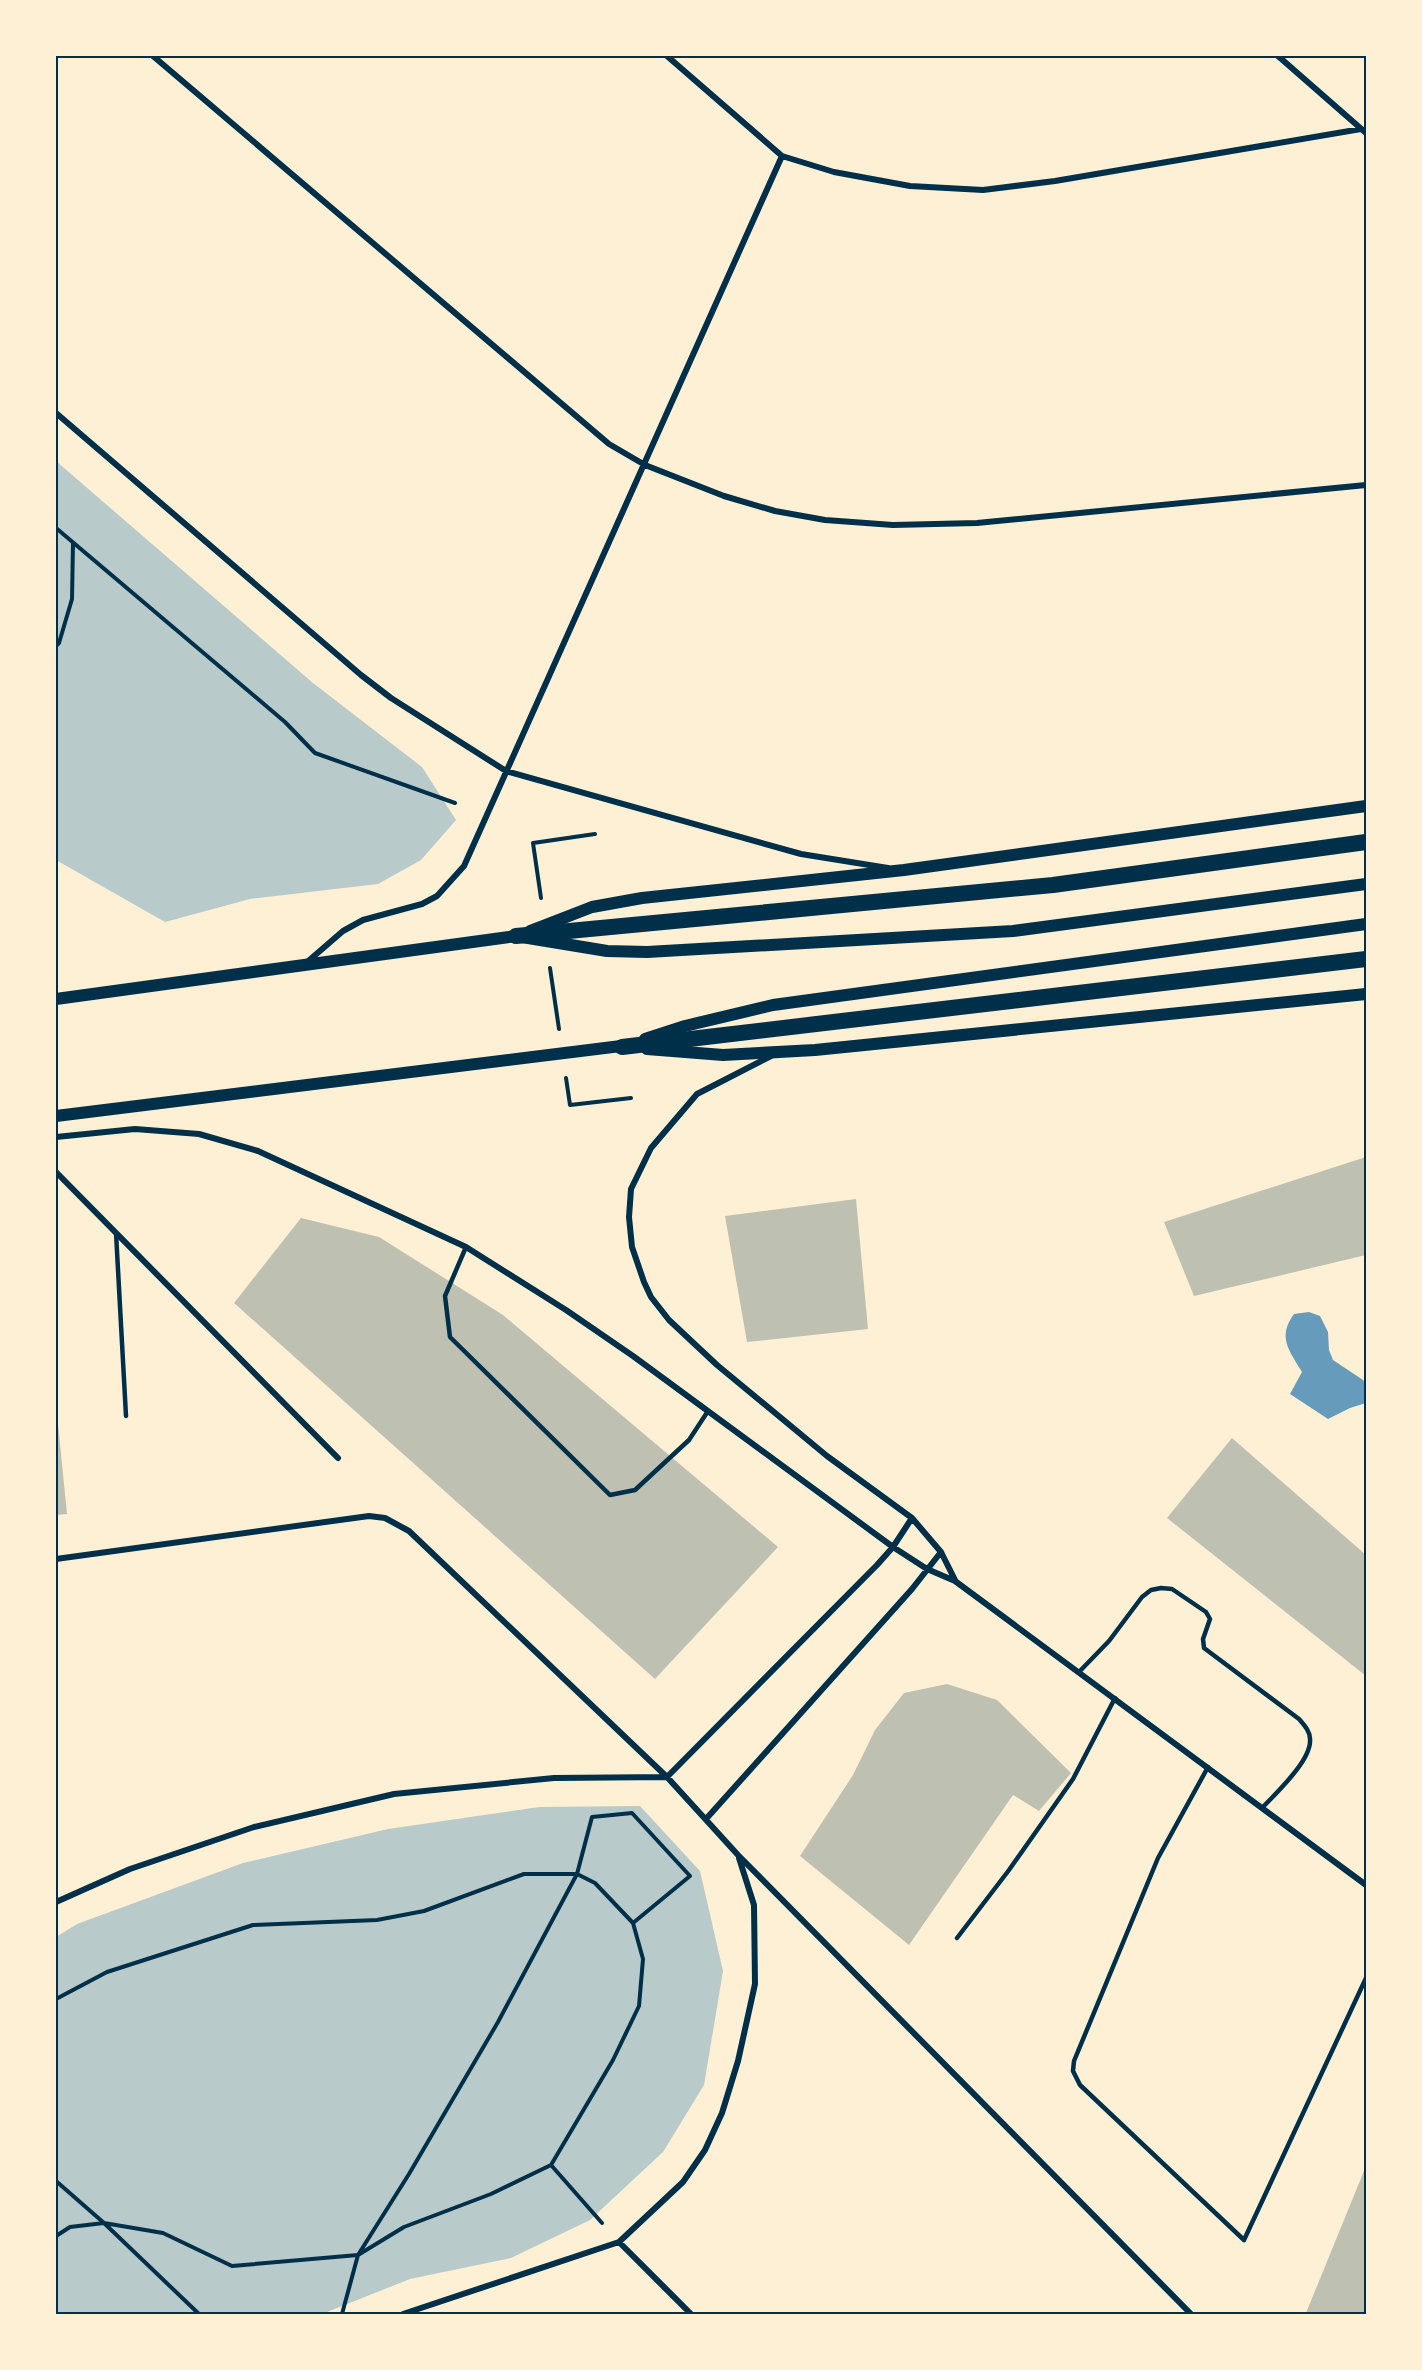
<svg xmlns="http://www.w3.org/2000/svg" width="1422" height="2370" font-family="Mulish,sans-serif">
<style>
.green{fill:#b9caca}
.water{fill:#669bbc}
.building{fill:#bec0b2}
.lines{fill:none;stroke-linecap:round;stroke-linejoin:round}
.path{stroke:#003049;stroke-width:4}
.service{stroke:#003049;stroke-width:4.5}
.minor{stroke:#003049;stroke-width:6}
.secondary{stroke:#003049;stroke-width:12}
.trunk{stroke:#003049;stroke-width:16}
.neatline{fill:none;stroke:#003049;stroke-width:2}
</style>
<rect width="100%" height="100%" fill="#fdf0d5"/>
<path class="green" d="M56,461L313,683L422,767L456,820L421,860L378,884L250,899L165,922L56,860Z
M640,1806L700,1871L723,1971L704,2085L663,2152L590,2220L511,2258L410,2279L322,2314H56V1937L77,1924L243,1863L388,1829L539,1807Z"/>
<path class="water" d="M1309,1312L1320,1316L1328,1332L1329,1350L1333,1360L1366,1382V1403L1350,1408L1328,1419L1290,1394L1302,1372C1289,1350 1277,1337 1294,1314Z"/>
<path class="building" d="M1366,1157V1255L1194,1296L1164,1222Z
M856,1199L868,1329L747,1342L725,1216Z
M301,1218L379,1237L503,1315L778,1547L655,1679L234,1303Z
M57,1414L67,1514L56,1515V1415Z
M1232,1438L1366,1555V1676L1167,1518Z
M947,1684L997,1700L1071,1773L1039,1811L1013,1795L909,1945L800,1856L853,1775L875,1730L904,1693Z
M1366,2166V2314L1306,2313Z"/>
<g class="lines">
<path class="path" d="M56,528L285,722L315,753L455,803
M56,646L59,643L72,599L73,543
M541,898L533,843L595,834
M550,968L559,1029
M566,1078L570,1105L631,1098
M56,1999L107,1972L253,1925L377,1920L424,1911L524,1874H577L595,1883L633,1923L643,1959L639,2006L613,2060L551,2165L491,2194L404,2227L358,2255L232,2266L163,2233L104,2223L70,2227L56,2236
M551,2165L602,2223
M56,2181L104,2223L199,2314
M342,2314L358,2255L409,2174L498,2022L577,1874L592,1817L632,1813L690,1876L633,1923"/>
<path class="service" d="M116,1233L126,1416
M466,1247L445,1296L450,1337L610,1495L635,1490L689,1440L708,1411
M1079,1672L1109,1641L1142,1597L1151,1590L1161,1588L1172,1589L1206,1612L1210,1619L1203,1639L1204,1648L1299,1719C1304,1725 1310,1731 1310,1739C1312,1760 1276,1793 1262,1808
M1208,1767L1158,1858L1074,2061L1073,2071L1080,2085L1244,2240L1366,1978
M957,1938L1009,1870L1073,1779L1115,1698"/>
<path class="minor" d="M153,56L609,444L645,465L724,496L775,511L825,520L893,525L977,523L1366,485
M667,56L782,156L834,172L910,186L983,190L1055,181L1361,129
M1278,56L1366,133
M56,413L361,675L391,698L506,771L801,854L888,868
M306,963L343,931L363,920L422,904L437,896L464,866L782,156
M771,1056L697,1094L651,1148L631,1189L629,1217L632,1247L644,1282L651,1297L669,1320L717,1365L827,1456L912,1518L941,1552L955,1580
M56,1137L135,1129L199,1134L258,1151L466,1247L566,1310L633,1356L893,1547L927,1569L955,1581L1366,1885
M56,1172L338,1458
M56,1559L369,1516L385,1518L409,1531L667,1777L738,1855L1191,2314
M706,1819L912,1589L941,1552
M56,1902L130,1869L254,1827L394,1794L554,1778L667,1777L877,1565L893,1547L912,1518
M619,2242L691,2314
M403,2314L619,2242L683,2182L705,2150L722,2113L738,2061L755,1984L754,1905L739,1858"/>
<path class="secondary" d="M530,931L592,907L642,898L904,870L1366,806
M56,999L516,936L607,951L647,952L1013,931L1366,884
M645,1039L685,1026L773,1005L1366,924
M647,1049L723,1055L815,1050L1366,994
M56,1116L629,1045"/>
<path class="trunk" d="M516,936L1053,885L1366,842
M622,1047L1366,959"/>
</g>
<rect width="1422" height="2370" fill="none" stroke="#fdf0d5" stroke-width="114"/>
<rect x="57" y="57" width="1308" height="2256" class="neatline"/>
</svg>
